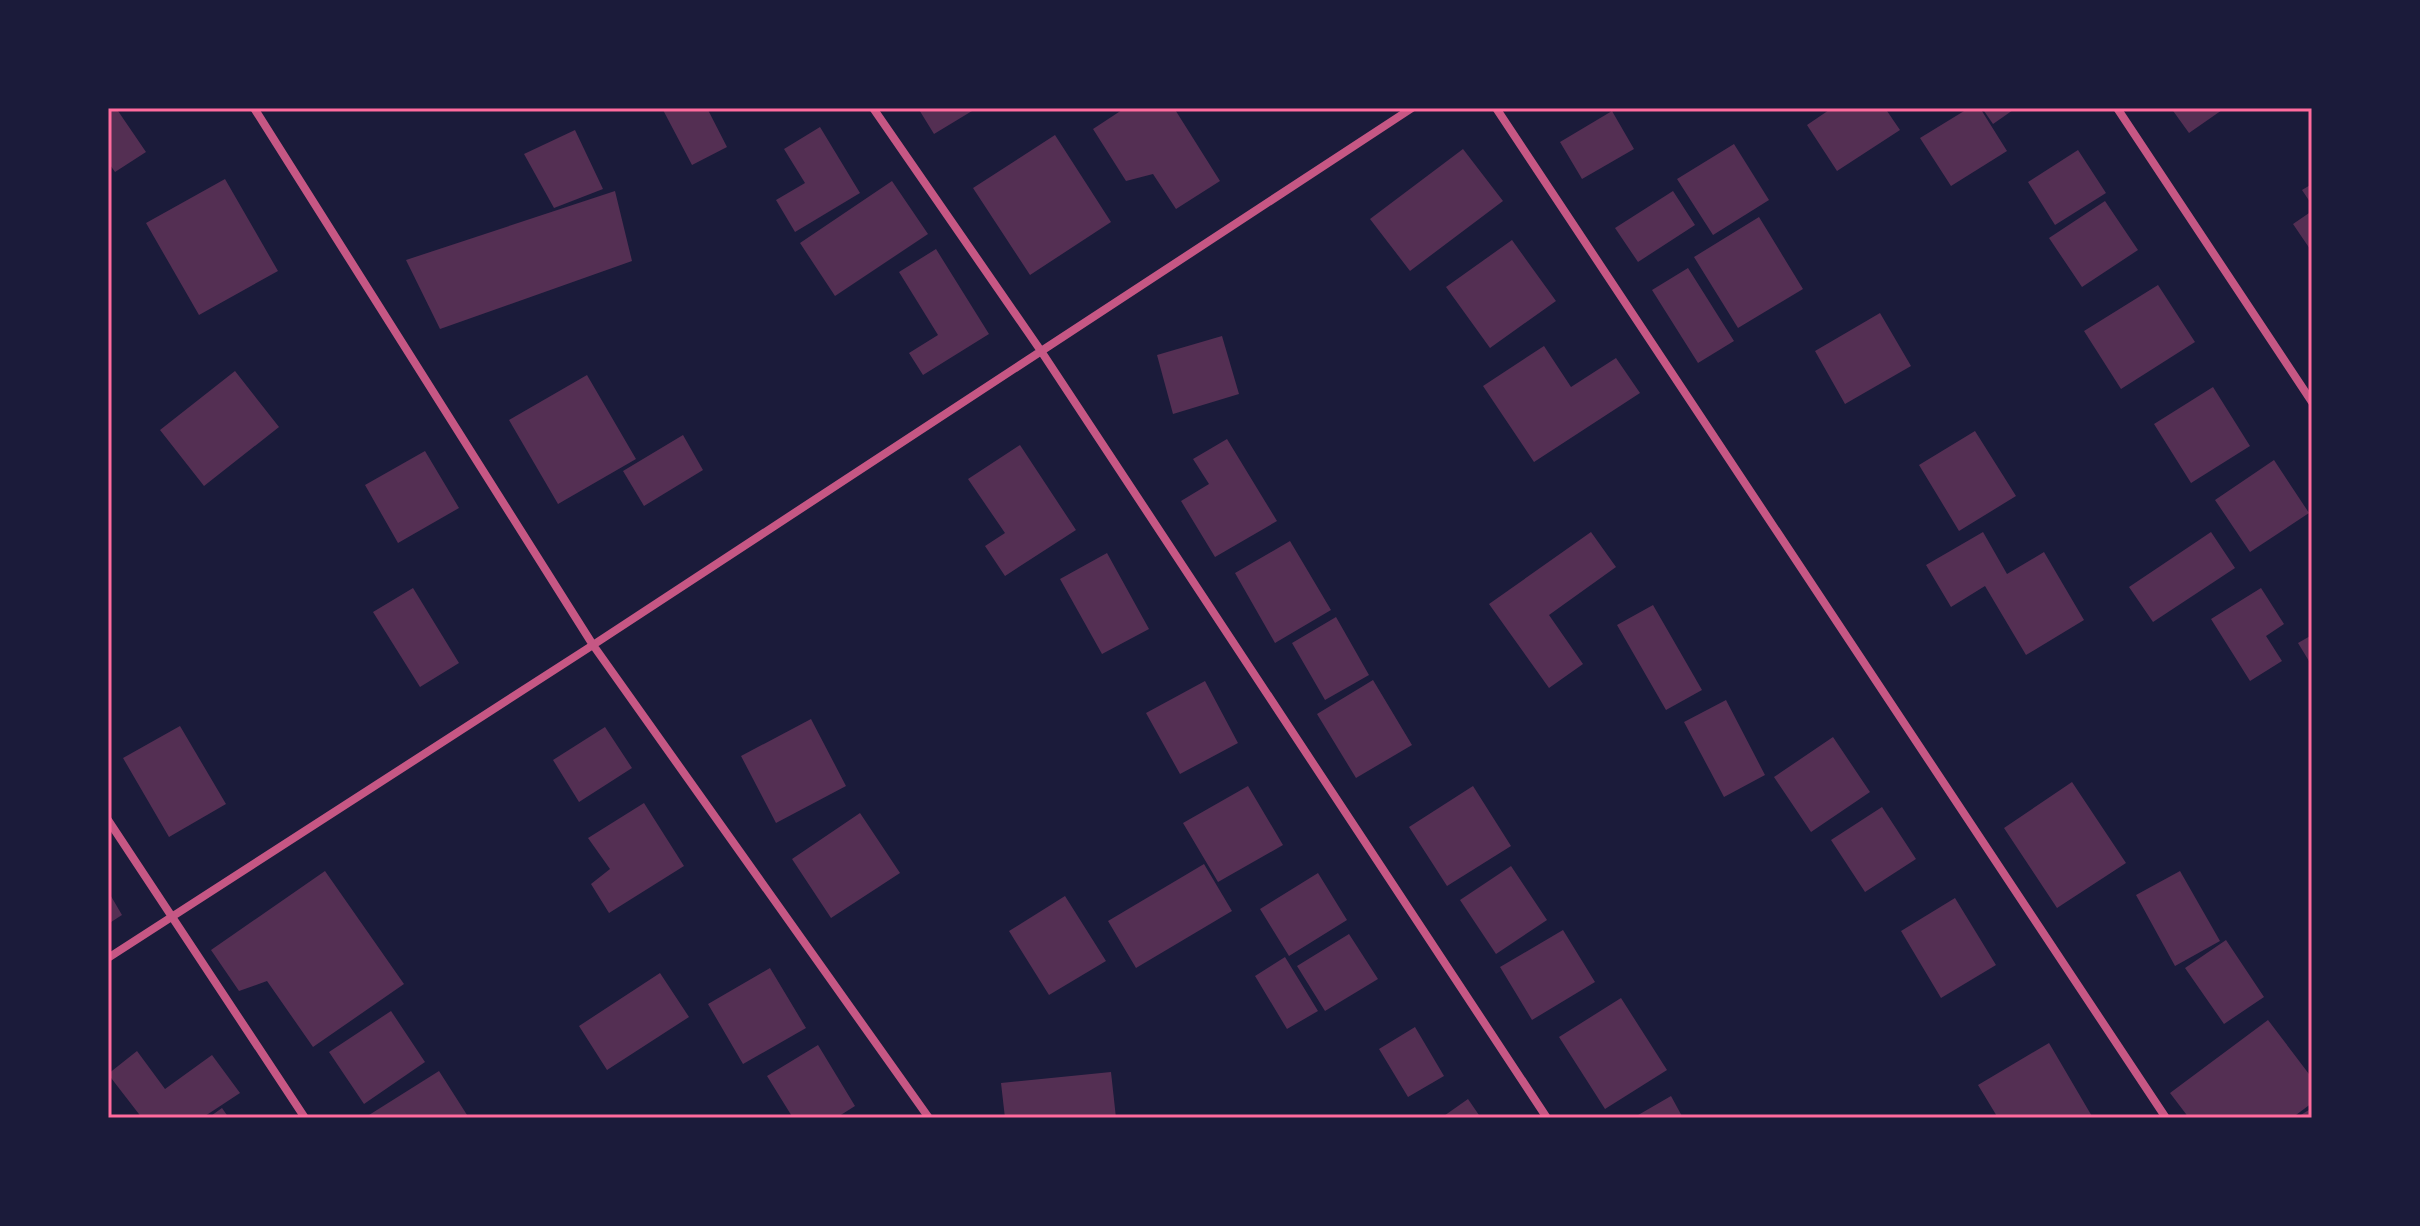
<svg xmlns="http://www.w3.org/2000/svg" width="2420" height="1226" font-family="'Roboto Condensed',sans-serif">
<style>
.building{fill:#542f53}
.lines{fill:none;stroke-linecap:round;stroke-linejoin:round}
.minor{stroke:#c65784;stroke-width:8}
.neatline{fill:none;stroke:#ff6b9d;stroke-width:3}
</style>
<rect width="100%" height="100%" fill="#1b1b3a"/>
<path class="building" d="M108,108H116L146,152L115,172L108,162Z
M662,108H707L727,147L692,165Z
M918,108H977L934,134Z
M1125,108H1174L1220,181L1176,209L1153,174L1126,181L1093,129Z
M1832,108H1885L1900,130L1837,171L1807,125Z
M1969,108H1980L2007,151L1951,186L1920,138Z
M1982,108H2016L1993,124Z
M2171,108H2225L2189,133Z
M1612,111L1634,149L1582,179L1560,142Z
M820,127L860,193L795,232L776,200L805,183L784,149Z
M575,130L603,189L554,208L524,154Z
M1055,135L1111,222L1030,275L973,188Z
M1734,144L1769,200L1713,235L1677,179Z
M1463,149L1503,201L1410,271L1370,219Z
M2078,150L2106,193L2055,225L2028,182Z
M225,179L278,271L199,315L146,223Z
M892,181L928,234L835,296L800,243Z
M2312,184V205L2302,190Z
M615,191L632,261L440,329L406,260Z
M1673,191L1695,225L1638,262L1615,228Z
M2105,201L2138,250L2082,287L2049,238Z
M2312,211V252L2293,224Z
M1759,217L1803,289L1738,328L1694,257Z
M1512,240L1556,301L1490,348L1446,287Z
M936,249L989,334L923,375L909,353L938,335L899,272Z
M1688,268L1734,341L1698,363L1652,290Z
M2158,285L2195,342L2121,389L2084,331Z
M1880,313L1911,366L1845,404L1815,351Z
M1222,336L1239,394L1173,414L1157,355Z
M1544,346L1571,387L1616,358L1640,393L1534,462L1483,386Z
M235,371L279,427L204,486L160,430Z
M587,375L636,459L558,504L509,420Z
M2213,387L2250,446L2191,483L2154,424Z
M1975,431L2016,496L1959,531L1919,465Z
M683,435L703,470L644,506L623,471Z
M1227,439L1277,521L1215,557L1181,501L1209,484L1193,459Z
M1020,445L1076,530L1005,576L985,546L1005,533L968,479Z
M425,451L459,508L398,543L365,485Z
M2274,460L2309,513L2250,552L2215,500Z
M1591,532L1616,567L1549,615L1583,664L1549,688L1489,604Z
M1983,532L2007,574L2044,552L2084,620L2026,655L1985,586L1951,607L1926,565Z
M2211,532L2235,568L2153,622L2129,587Z
M1290,541L1331,610L1275,643L1235,573Z
M1107,553L1149,629L1102,654L1060,579Z
M413,588L459,663L420,687L373,612Z
M2261,588L2284,624L2266,636L2282,661L2250,681L2211,619Z
M1653,605L1702,690L1666,710L1617,625Z
M1336,617L1369,675L1325,700L1292,643Z
M2312,635V666L2298,643Z
M1373,680L1412,745L1356,778L1317,714Z
M1205,681L1238,743L1180,774L1146,713Z
M1726,700L1765,775L1724,797L1684,722Z
M811,719L846,786L776,823L741,756Z
M180,726L226,804L169,837L123,758Z
M605,727L632,768L579,802L553,760Z
M1833,737L1870,792L1811,832L1774,777Z
M2072,782L2126,863L2057,908L2004,828Z
M1248,786L1283,845L1218,882L1183,823Z
M1473,786L1511,846L1447,886L1409,827Z
M644,803L684,866L609,913L591,884L610,869L588,838Z
M1882,807L1916,859L1865,892L1831,840Z
M860,813L900,873L831,918L792,859Z
M1204,864L1232,911L1136,968L1108,921Z
M1511,866L1547,920L1496,954L1460,900Z
M325,871L404,984L313,1047L267,981L239,991L211,950Z
M2180,871L2220,941L2175,966L2136,895Z
M1318,873L1347,920L1289,956L1260,909Z
M108,891L122,915L108,924Z
M1065,896L1106,961L1049,995L1009,931Z
M1955,898L1996,965L1941,998L1901,931Z
M1563,930L1595,982L1532,1020L1500,967Z
M1349,934L1378,979L1325,1011L1297,966Z
M2226,940L2264,997L2224,1024L2185,968Z
M1285,957L1318,1011L1287,1029L1255,976Z
M770,968L806,1028L743,1064L708,1004Z
M660,973L689,1017L607,1070L579,1026Z
M1621,998L1667,1070L1605,1109L1559,1037Z
M391,1011L425,1062L364,1104L329,1052Z
M2268,1020L2312,1078V1103L2292,1118H2189L2170,1093Z
M1415,1027L1444,1076L1408,1097L1379,1049Z
M2049,1043L2093,1118H1998L1978,1085Z
M818,1045L855,1106L836,1118H793L767,1076Z
M137,1051L165,1089L212,1055L240,1093L202,1118H142L108,1074Z
M439,1071L469,1118H371L369,1115Z
M1111,1072L1116,1118H1005L1001,1083Z
M1671,1096L1683,1118H1633Z
M1468,1099L1481,1118H1441Z
M222,1108L229,1118H208Z
M2312,1108V1118H2296Z"/>
<g class="lines">
<path class="minor" d="M254,108L593,645L929,1118
M873,108L1041,351L1547,1118
M1496,108L2166,1118
M2117,108L2312,402
M108,820L305,1118
M108,958L593,645L1412,108"/>
</g>
<rect width="2420" height="1226" fill="none" stroke="#1b1b3a" stroke-width="220"/>
<rect x="110" y="110" width="2200" height="1006" class="neatline"/>
</svg>
